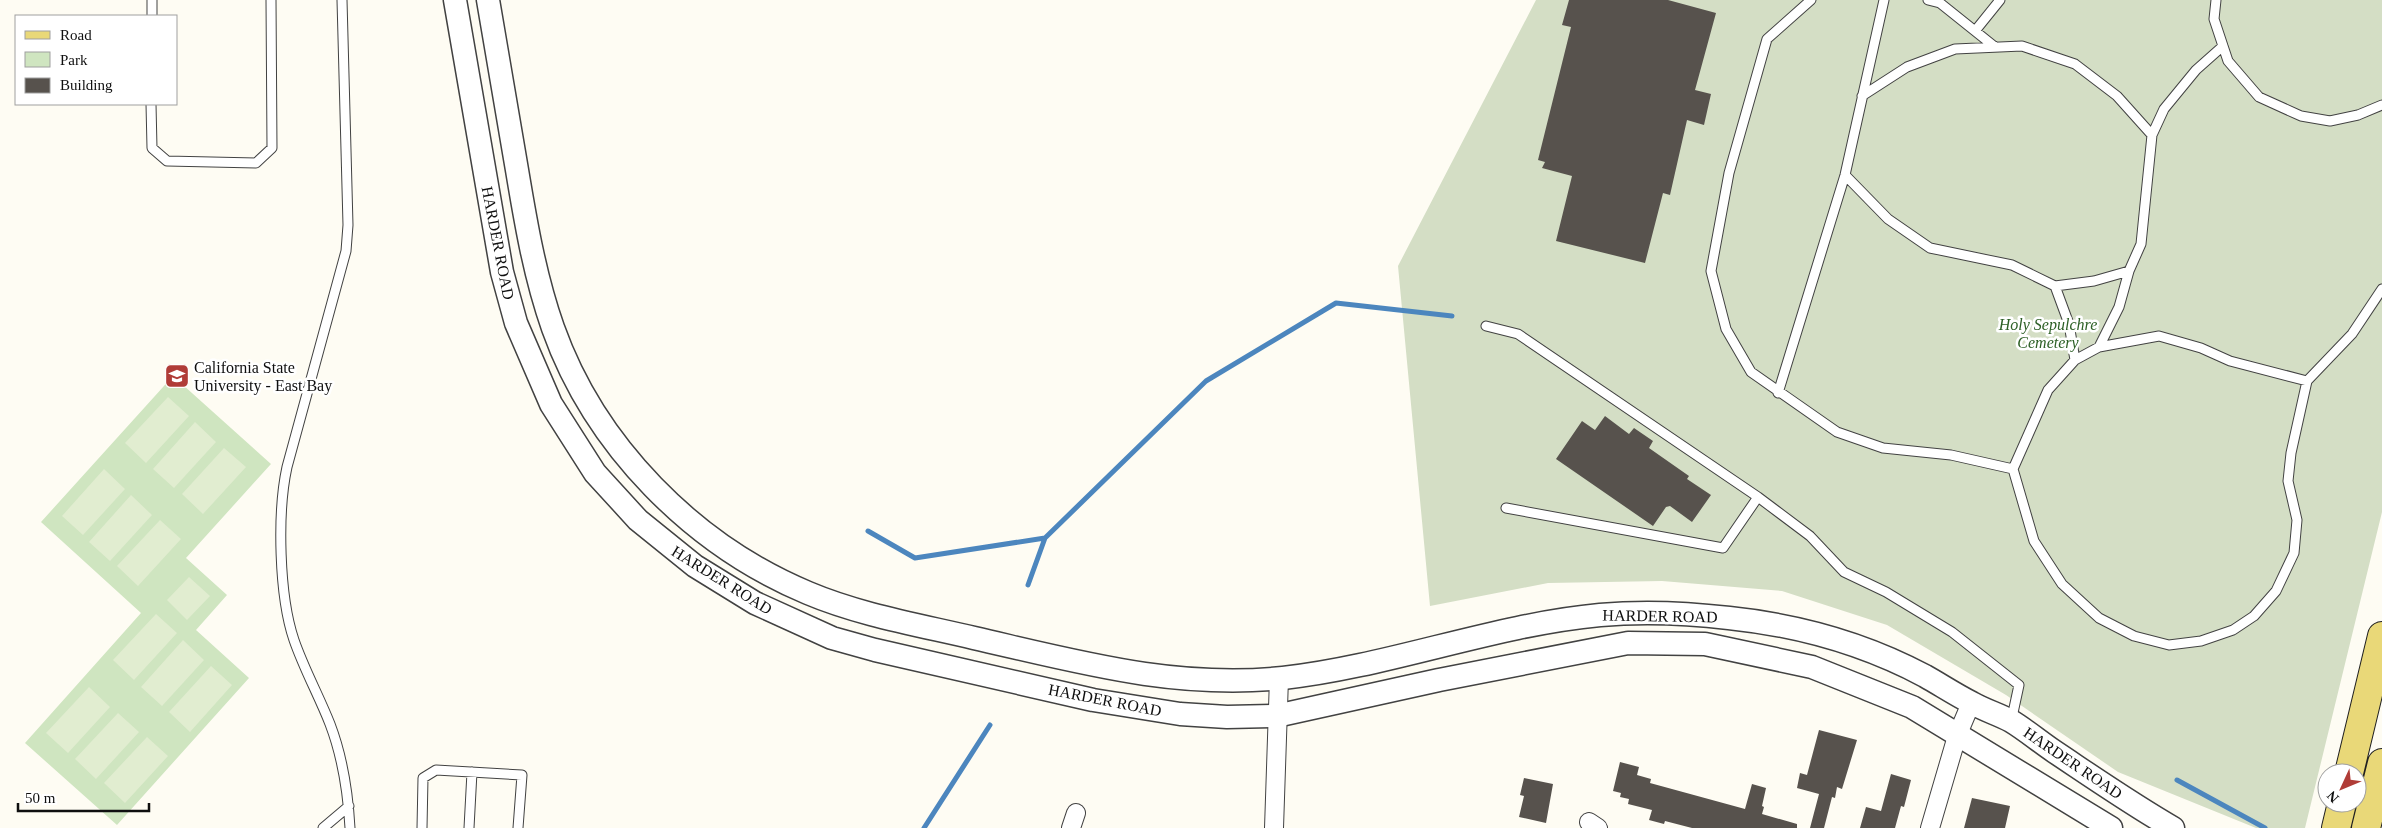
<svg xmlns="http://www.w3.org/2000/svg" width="2382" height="828" font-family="'Times New Roman',serif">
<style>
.green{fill:#cfe5c0}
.cemetery{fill:#d4dec5}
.pitch{fill:#e1edd0}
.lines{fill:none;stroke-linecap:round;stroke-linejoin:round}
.stream{stroke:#4c86be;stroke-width:5}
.building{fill:#57524d}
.service-casing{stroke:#424242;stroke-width:11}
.minor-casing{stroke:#424242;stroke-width:20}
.tertiary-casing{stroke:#424242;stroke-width:25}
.primary-casing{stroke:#202020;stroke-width:30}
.service{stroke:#fff;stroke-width:9}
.minor{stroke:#fff;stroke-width:18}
.tertiary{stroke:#fff;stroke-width:22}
.primary{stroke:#e9d878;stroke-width:28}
.labels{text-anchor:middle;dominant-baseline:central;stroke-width:5;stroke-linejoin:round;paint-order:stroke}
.street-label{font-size:16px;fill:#0f0f0f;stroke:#fff}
.park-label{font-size:16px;font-style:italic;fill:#2d6026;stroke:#fff}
.poi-label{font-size:16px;fill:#0f0f0f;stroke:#fff;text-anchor:start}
</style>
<rect width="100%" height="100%" fill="#fefcf3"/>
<path class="green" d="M173,376L271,464L186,558L227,595L196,630L249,678L117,825L25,743L141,613L41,522Z"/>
<path class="cemetery" d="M1536,0H2382V512L2305,828H2256L2118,772L2006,695L1887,625L1782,591L1662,581L1548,583L1430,606L1398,266Z"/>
<path class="pitch" d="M168,397L189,416L146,463L125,443Z
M195,422L216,442L174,488L153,469Z
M224,448L246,467L203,514L182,494Z
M104,469L125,489L83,535L62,516Z
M131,495L152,515L110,561L89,542Z
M160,520L181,539L138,586L117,566Z
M189,577L210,596L187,620L167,600Z
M156,614L177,633L134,680L113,660Z
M183,640L204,660L162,706L141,687Z
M211,666L232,685L190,732L169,712Z
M89,687L110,707L68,753L46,733Z
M118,713L139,732L96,779L75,759Z
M147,737L168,756L125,803L104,783Z"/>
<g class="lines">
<path class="stream" d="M868,531L915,558L1045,538
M1028,585L1045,538L1206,381L1336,303L1452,316
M2177,780L2265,828
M924,828L990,725"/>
</g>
<path class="building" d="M1569,0H1668L1716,13L1695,90L1711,94L1704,125L1687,120L1670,195L1663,193L1645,263L1556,241L1572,176L1542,168L1545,162L1538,160L1571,27L1562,25Z
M1605,416L1629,434L1634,428L1653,441L1649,448L1689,476L1687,479L1711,495L1692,522L1670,506L1666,507L1653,526L1556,459L1582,421L1595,430Z
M1819,730L1857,740L1842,789L1837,787L1835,798L1832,797L1824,828H1810L1819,794L1797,788L1800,773L1807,775Z
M1620,762L1639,767L1637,775L1651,779L1650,783L1745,809L1752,784L1766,788L1762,806L1764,807L1762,814L1797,824V828H1692L1665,821L1664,824L1649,820L1652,810L1628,804L1629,799L1620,797L1621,793L1613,791Z
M1891,774L1911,780L1904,807L1901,806L1895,828H1860L1866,807L1881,811Z
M1524,778L1553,784L1546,823L1519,817L1524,796L1520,795Z
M1972,798L2010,806L2005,828H1964Z"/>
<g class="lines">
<defs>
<path id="service" d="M342,0L348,225L346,251L287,467C277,513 279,596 294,640C304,669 319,696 330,724C343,758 348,792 350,828
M1811,0L1767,39L1729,173L1711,271L1726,329L1751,372L1837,432L1883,448L1951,455L2013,469
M1928,0L1940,3L1995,47
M2216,0L2214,19L2228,61L2259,97L2301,116L2330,121L2358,115L2382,105
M152,16V0
M1975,31L2000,0
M1862,96L1907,67L1955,49L2022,46L2075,64L2117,96L2152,135
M151,104L152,148L167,161L256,163L272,148L271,0
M1845,175L1888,219L1930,248L2012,265L2055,286
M2129,271L2141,244L2152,135L2164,109L2196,70L2223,46
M1486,326L1518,334L1758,497
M2075,360L2069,324L2055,286L2094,281L2129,271L2119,307L2099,347
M2307,381L2230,361L2201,348L2159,336L2099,347L2075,360L2048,390L2013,469L2034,541L2062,584L2099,618L2134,636L2169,645L2201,641L2233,630L2254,616L2276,591L2294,553L2297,520L2288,481L2291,453L2307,381L2352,334L2382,289
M1778,393L1845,175L1884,0
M1506,508L1723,548L1758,497L1810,536L1844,572L1886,592L1952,632L2019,685L2011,722
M323,828L349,806
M422,828L423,778L436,770L522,775L518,828
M469,828L472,772"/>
<path id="minor" d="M1589,822L1598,828
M1071,828L1076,813
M1274,828L1279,678
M1930,828L1957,736L1971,703"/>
<path id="tertiary" d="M455,0L502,272L516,323L551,404L595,473L638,520L695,566L755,603L832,638L875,650L1093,700L1180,714L1227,717L1276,716L1439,680L1628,643L1705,644L1812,667L1912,707L2111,828
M488,0C498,57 507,113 517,170C526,224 535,277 553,328C595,446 693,545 808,593C860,615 919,625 974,638C1079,662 1174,689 1283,678C1390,666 1493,625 1600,615C1643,611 1687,613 1729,618C1796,625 1865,644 1925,676C1941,685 1956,695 1972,703C1984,710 1998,714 2011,721C2026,730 2040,742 2055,752C2094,778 2133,805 2173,828"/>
<path id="primary" d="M2349,773L2382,636
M2336,828L2342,803
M2366,828L2382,763"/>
</defs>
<use href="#service" class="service-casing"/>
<use href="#minor" class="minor-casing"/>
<use href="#tertiary" class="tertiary-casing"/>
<use href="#primary" class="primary-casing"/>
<use href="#service" class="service"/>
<use href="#minor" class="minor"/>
<use href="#tertiary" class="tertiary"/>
<use href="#primary" class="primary"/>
</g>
<defs>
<symbol id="university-square" viewBox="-11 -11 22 22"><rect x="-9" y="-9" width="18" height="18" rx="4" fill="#b03c37" stroke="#fff"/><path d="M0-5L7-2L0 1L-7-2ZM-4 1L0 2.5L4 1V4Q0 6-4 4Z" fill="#fff"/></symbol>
</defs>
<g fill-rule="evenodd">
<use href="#university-square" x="163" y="362" width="28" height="28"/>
</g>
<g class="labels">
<g class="street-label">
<text transform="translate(498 243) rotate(79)">HARDER ROAD</text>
<text transform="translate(722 580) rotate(32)">HARDER ROAD</text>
<text transform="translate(1660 616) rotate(1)">HARDER ROAD</text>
<text transform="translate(1105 700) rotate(11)">HARDER ROAD</text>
<text transform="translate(2073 763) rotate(34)">HARDER ROAD</text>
</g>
<g class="park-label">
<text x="2048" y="324">Holy Sepulchre<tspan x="2048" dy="18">Cemetery</tspan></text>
</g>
<g class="poi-label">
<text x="194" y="367">California State<tspan x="194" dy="18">University - East Bay</tspan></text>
</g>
</g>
<rect x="15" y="15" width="162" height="90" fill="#ffffff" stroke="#9f9f9f"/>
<rect x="25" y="31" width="25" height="8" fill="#e9d878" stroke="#9f9f9f"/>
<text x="60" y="40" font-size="15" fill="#0f0f0f">Road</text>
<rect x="25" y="52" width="25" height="15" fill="#cfe5c0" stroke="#9f9f9f"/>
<text x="60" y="65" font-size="15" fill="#0f0f0f">Park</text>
<rect x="25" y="78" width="25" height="15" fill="#57524d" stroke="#9f9f9f"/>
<text x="60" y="90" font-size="15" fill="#0f0f0f">Building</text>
<g transform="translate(2342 788) rotate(226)"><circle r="24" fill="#ffffff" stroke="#9f9f9f"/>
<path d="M0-4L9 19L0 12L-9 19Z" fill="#b03c37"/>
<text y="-8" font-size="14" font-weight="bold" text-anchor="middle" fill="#0f0f0f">N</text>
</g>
<path d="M18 803v8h131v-8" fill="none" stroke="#0f0f0f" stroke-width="2.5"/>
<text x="25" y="803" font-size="15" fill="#0f0f0f" stroke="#ffffff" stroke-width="4" paint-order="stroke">50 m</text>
</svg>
